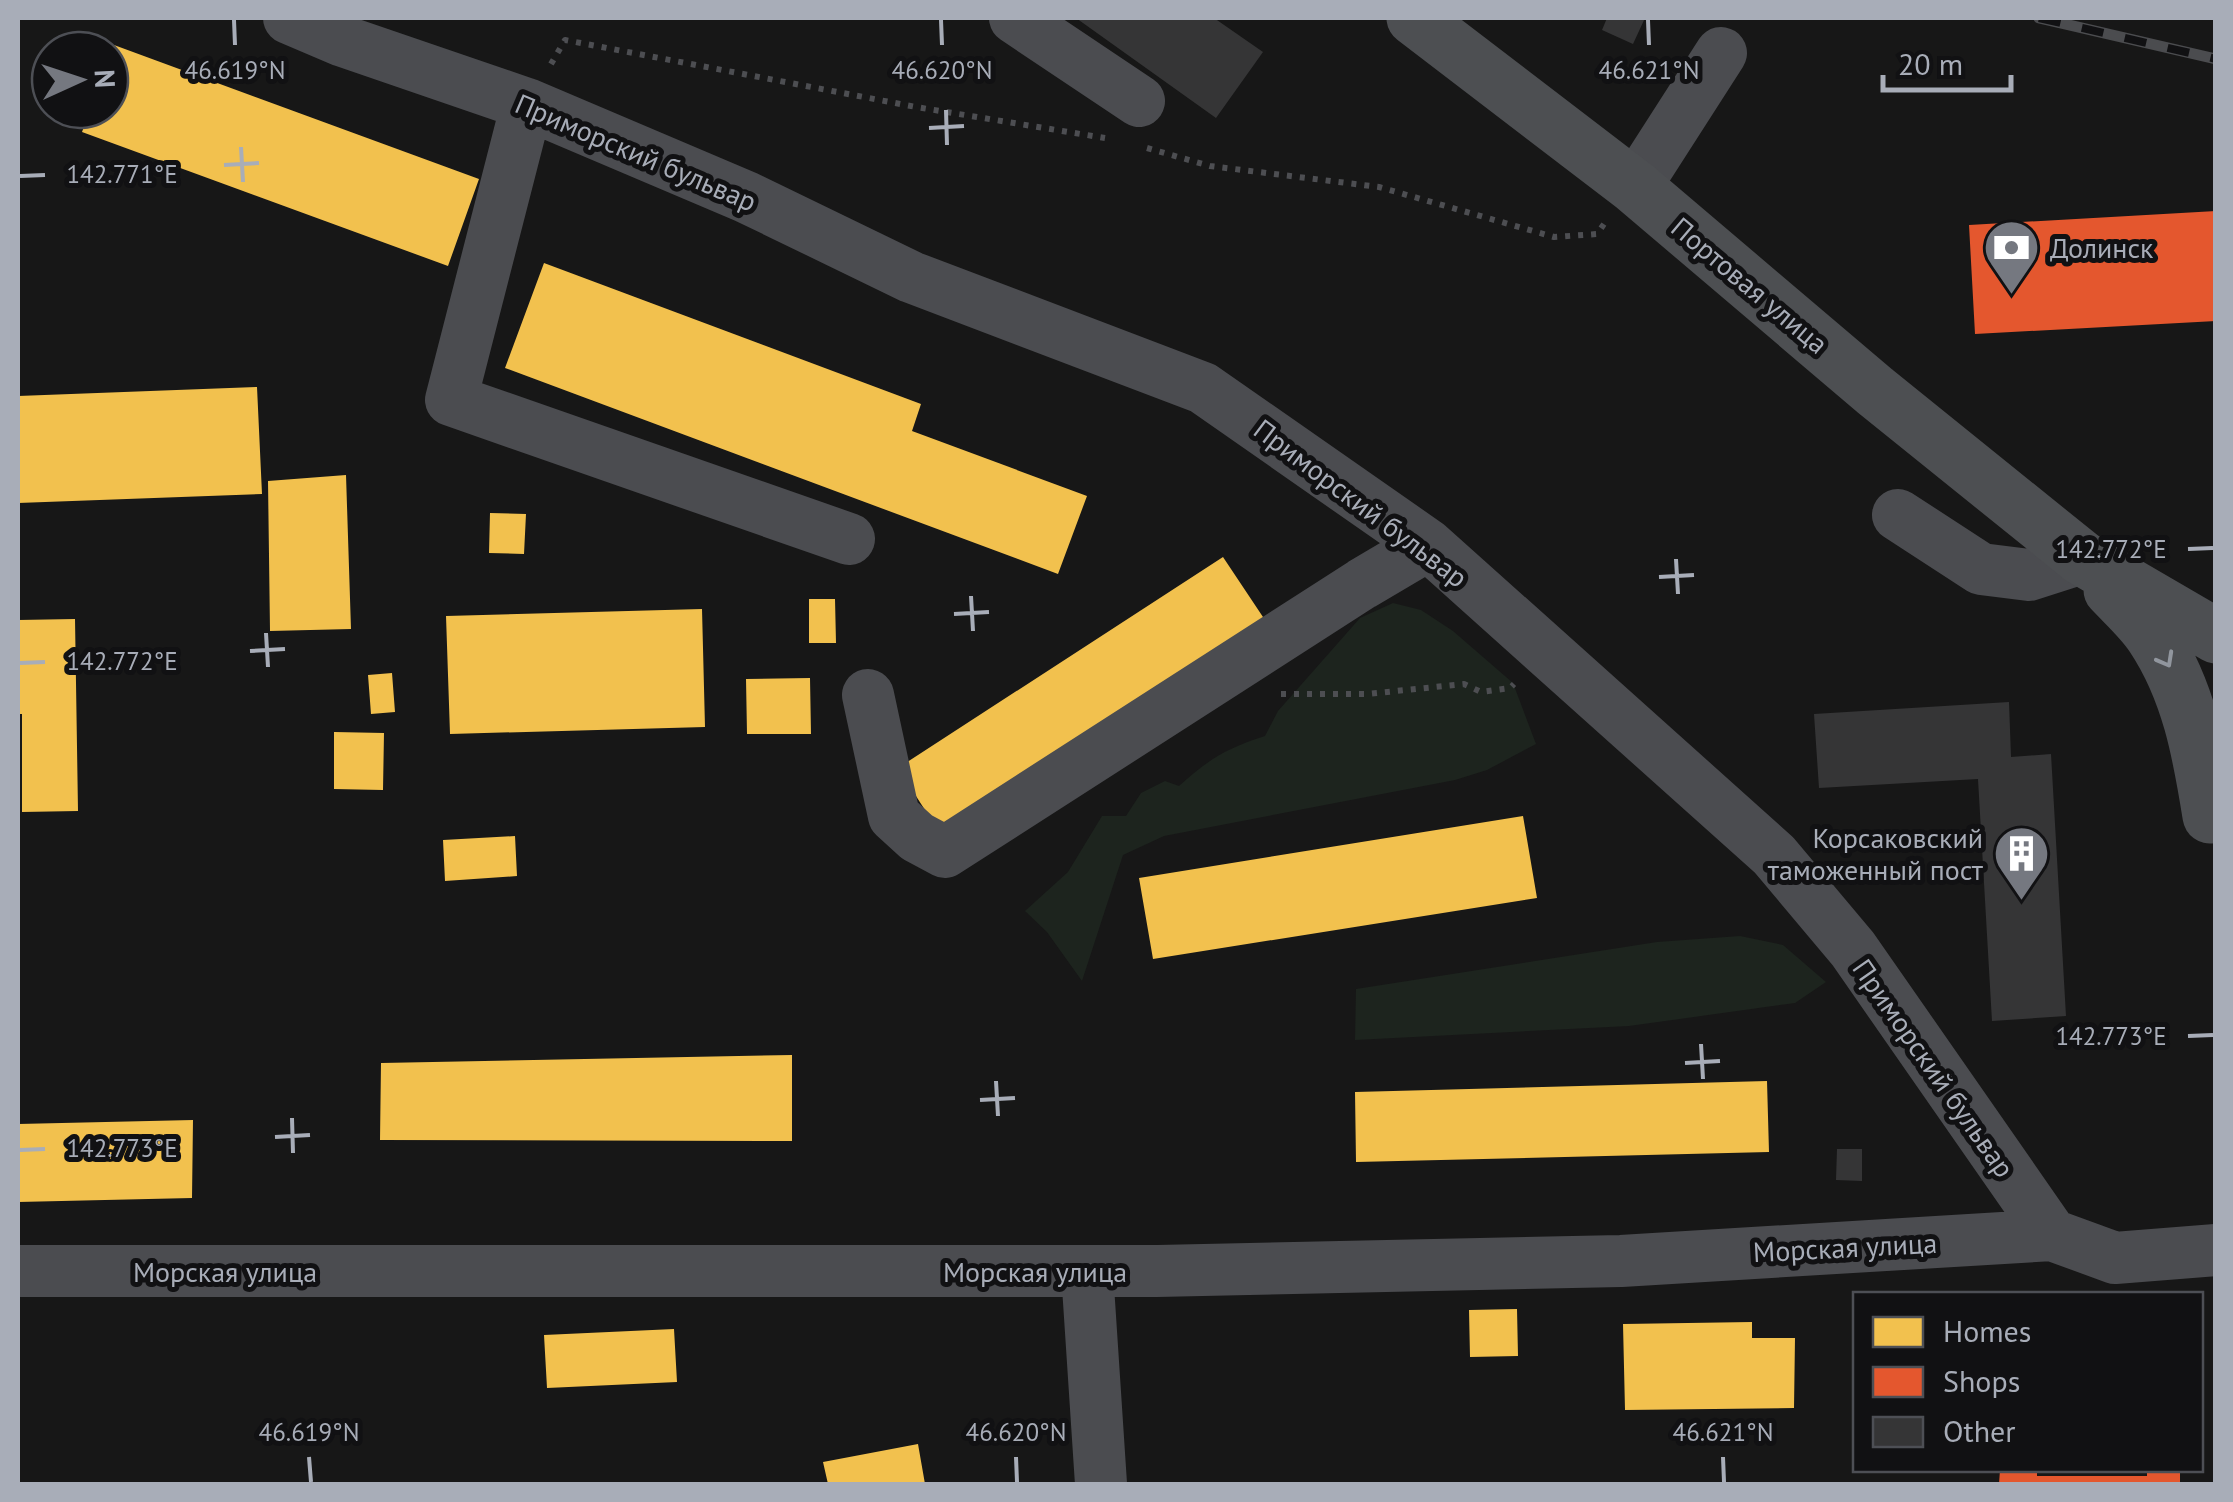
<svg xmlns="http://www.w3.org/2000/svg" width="2233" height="1502" font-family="'PT Sans',sans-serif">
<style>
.green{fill:#1d241e}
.homes{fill:#f2c14e}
.shops{fill:#e4572e}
.building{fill:#353536}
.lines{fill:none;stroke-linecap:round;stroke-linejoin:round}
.path{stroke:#4d4e52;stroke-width:6;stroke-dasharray:5 8;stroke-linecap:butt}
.minor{stroke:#4b4c50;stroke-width:52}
.major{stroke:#4d4f52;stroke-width:55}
.rail-casing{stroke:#4b4c4f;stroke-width:11}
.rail{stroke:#111113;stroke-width:8;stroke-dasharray:22;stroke-linecap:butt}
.oneway{stroke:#91969e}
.ticks{fill:none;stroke:#a8adb8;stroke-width:4}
.labels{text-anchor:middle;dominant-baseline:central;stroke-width:10;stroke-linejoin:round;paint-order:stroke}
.street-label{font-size:28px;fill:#a8adb8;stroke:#111113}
.poi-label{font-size:28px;fill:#a8adb8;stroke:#111113;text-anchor:start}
.ticks-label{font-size:25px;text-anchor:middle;fill:#a8adb8;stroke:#111113;stroke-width:10;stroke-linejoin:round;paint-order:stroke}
</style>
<rect width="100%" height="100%" fill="#171717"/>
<path class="green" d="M1393,603L1421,610L1453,631L1513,683L1536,744L1487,770L1455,780L1164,836L1123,855L1082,981L1047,932L1025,911L1068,872L1102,816H1126L1141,793L1165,781L1179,786C1209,759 1227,748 1265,736L1278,711L1360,618Z
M1740,936L1783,945L1826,982L1795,1003L1629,1026L1355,1040L1356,989L1657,942Z"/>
<path class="homes" d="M114,45L479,179L448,266L82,132L90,110H110V56Z
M544,263L921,404L912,431L1087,496L1058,574L505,368Z
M257,387L262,494L18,503V396Z
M346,475L351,629L270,631L268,481Z
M490,513L526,514L524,554L489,553Z
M1223,557L1267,623L941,835L898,768Z
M809,599H835L836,643H809Z
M702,609L705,727L450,734L446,616Z
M75,619L78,811L22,812V714H18V620Z
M392,673L395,712L371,714L368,675Z
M810,678L811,734H747L746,679Z
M334,732L384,733L383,790L334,789Z
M1523,816L1537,898L1153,959L1139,878Z
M515,836L517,876L445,881L443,840Z
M792,1055V1141L380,1140L381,1063Z
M1767,1081L1769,1152L1356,1162L1355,1092Z
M193,1120L192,1198L18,1202V1124Z
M1517,1309L1518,1356L1470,1357L1469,1310Z
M1752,1322V1338H1795L1794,1408L1625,1410L1623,1324Z
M674,1329L677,1382L547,1388L544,1335Z
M918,1444L925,1484H828L823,1462Z"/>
<path class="shops" d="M2216,211V321L1975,334L1969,225Z
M2000,1470H2037V1476H2147V1470H2180V1484H1999Z"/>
<path class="building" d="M1076,18H1214L1263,52L1216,118Z
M1607,18H1645L1633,44L1602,30Z
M2009,702L2011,757L2051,754L2066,1016L1992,1021L1978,779L1819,788L1814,714Z
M1837,1149H1862V1181L1836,1180Z"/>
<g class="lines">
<path class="path" d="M551,64L565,40L916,107L1105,138
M1147,148L1210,166L1379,187L1554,237L1597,234L1604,224
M1281,694H1367L1464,684L1481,692L1510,688L1514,684"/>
<path class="minor" d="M289,18L343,41L527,104L746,197L911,277L1203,388L1428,545L1774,855L1853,949L2052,1235L2115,1258L2216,1250
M1015,18L1139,101
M527,104L451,400L849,539
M1635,187L1721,53
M1898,515L1981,569L2029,575L2082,558
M868,695L894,816L917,837L945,852L1362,584L1428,545
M18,1271H1157L1621,1261L2052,1235
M1087,1271L1101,1484"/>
<path class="major" d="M1414,18L1635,187L1875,391L2082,558L2216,636
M2111,590C2125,605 2142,620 2153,637C2189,691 2200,753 2210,816"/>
<defs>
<path id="rail" d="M2039,18L2216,59"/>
</defs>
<use href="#rail" class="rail-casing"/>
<use href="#rail" class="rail"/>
</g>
<defs><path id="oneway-chevron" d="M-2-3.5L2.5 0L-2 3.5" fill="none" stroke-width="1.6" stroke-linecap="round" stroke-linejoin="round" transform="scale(2.5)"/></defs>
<use class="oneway" href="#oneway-chevron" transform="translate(2166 660) rotate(61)"/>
<path class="ticks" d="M234,20L235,45M941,20L942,45M1648,20L1649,45M946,110L947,145M929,128L964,126M241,147L243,182M224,165L259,163M20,176L45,175M2188,549L2213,548M1676,559L1678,594M1659,577L1694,575M971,596L973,631M954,614L989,612M266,633L268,667M250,651L285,649M20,663L45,662M2188,1036L2213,1035M1701,1044L1703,1079M1685,1063L1720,1061M996,1081L998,1116M980,1100L1015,1098M292,1118L293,1153M275,1137L310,1135M20,1150L45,1149M309,1457L311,1482M1016,1457L1017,1482M1723,1457L1724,1482"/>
<defs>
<symbol id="bank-pin" viewBox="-11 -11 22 30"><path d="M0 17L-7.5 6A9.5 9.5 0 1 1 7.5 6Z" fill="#757880" stroke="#111113"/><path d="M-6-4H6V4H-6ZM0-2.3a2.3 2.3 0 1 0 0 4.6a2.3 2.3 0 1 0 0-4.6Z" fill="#fff"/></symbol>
<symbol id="building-pin" viewBox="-11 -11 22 30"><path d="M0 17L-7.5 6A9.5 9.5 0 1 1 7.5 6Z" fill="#757880" stroke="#111113"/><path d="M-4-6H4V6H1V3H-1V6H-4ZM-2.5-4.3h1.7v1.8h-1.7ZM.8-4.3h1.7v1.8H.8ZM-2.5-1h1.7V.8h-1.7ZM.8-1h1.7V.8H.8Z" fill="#fff"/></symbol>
</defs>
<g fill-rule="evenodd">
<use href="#bank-pin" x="1980" y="216" width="63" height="86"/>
<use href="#building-pin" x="1990" y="822" width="63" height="86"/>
</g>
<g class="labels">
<g class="street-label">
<text transform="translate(636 152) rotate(23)">Приморский бульвар</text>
<text transform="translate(1750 285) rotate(40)">Портовая улица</text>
<text transform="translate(1361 503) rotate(37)">Приморский бульвар</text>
<text transform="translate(1934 1068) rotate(55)">Приморский бульвар</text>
<text transform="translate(1845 1247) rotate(-3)">Морская улица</text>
<text x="225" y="1271">Морская улица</text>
<text x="1035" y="1271">Морская улица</text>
</g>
<g class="poi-label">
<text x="2050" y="247">Долинск</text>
<text x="1983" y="837" text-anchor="end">Корсаковский<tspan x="1983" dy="32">таможенный пост</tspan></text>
</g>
</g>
<g class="ticks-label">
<text x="235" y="79">46.619°N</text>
<text x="942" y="79">46.620°N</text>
<text x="1649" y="79">46.621°N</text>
<text x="122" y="183">142.771°E</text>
<text x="2111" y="558">142.772°E</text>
<text x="122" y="670">142.772°E</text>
<text x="2111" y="1045">142.773°E</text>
<text x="122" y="1157">142.773°E</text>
<text x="309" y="1441">46.619°N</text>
<text x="1016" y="1441">46.620°N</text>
<text x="1723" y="1441">46.621°N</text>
</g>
<rect width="2233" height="1502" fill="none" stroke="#a8adb8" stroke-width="40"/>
<rect x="1853" y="1292" width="350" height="180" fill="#111113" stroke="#4d4f55" stroke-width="2.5"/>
<rect x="1873" y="1317" width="50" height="30" fill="#f2c14e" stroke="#4d4f55" stroke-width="2.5"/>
<text x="1943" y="1342" font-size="30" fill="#a8adb8">Homes</text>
<rect x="1873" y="1367" width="50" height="30" fill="#e4572e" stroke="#4d4f55" stroke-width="2.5"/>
<text x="1943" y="1392" font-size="30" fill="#a8adb8">Shops</text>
<rect x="1873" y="1417" width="50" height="30" fill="#353536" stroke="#4d4f55" stroke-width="2.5"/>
<text x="1943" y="1442" font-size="30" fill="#a8adb8">Other</text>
<g transform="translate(80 80) rotate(87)"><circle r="48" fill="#111113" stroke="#4d4f55" stroke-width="2.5"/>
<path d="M0-8L18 38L0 25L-18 38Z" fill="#757880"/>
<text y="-15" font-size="28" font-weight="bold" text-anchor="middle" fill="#a8adb8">N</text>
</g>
<path d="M1883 75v15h128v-15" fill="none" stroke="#a8adb8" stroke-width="5"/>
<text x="1898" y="75" font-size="30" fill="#a8adb8" stroke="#111113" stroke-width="8" paint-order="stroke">20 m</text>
</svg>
